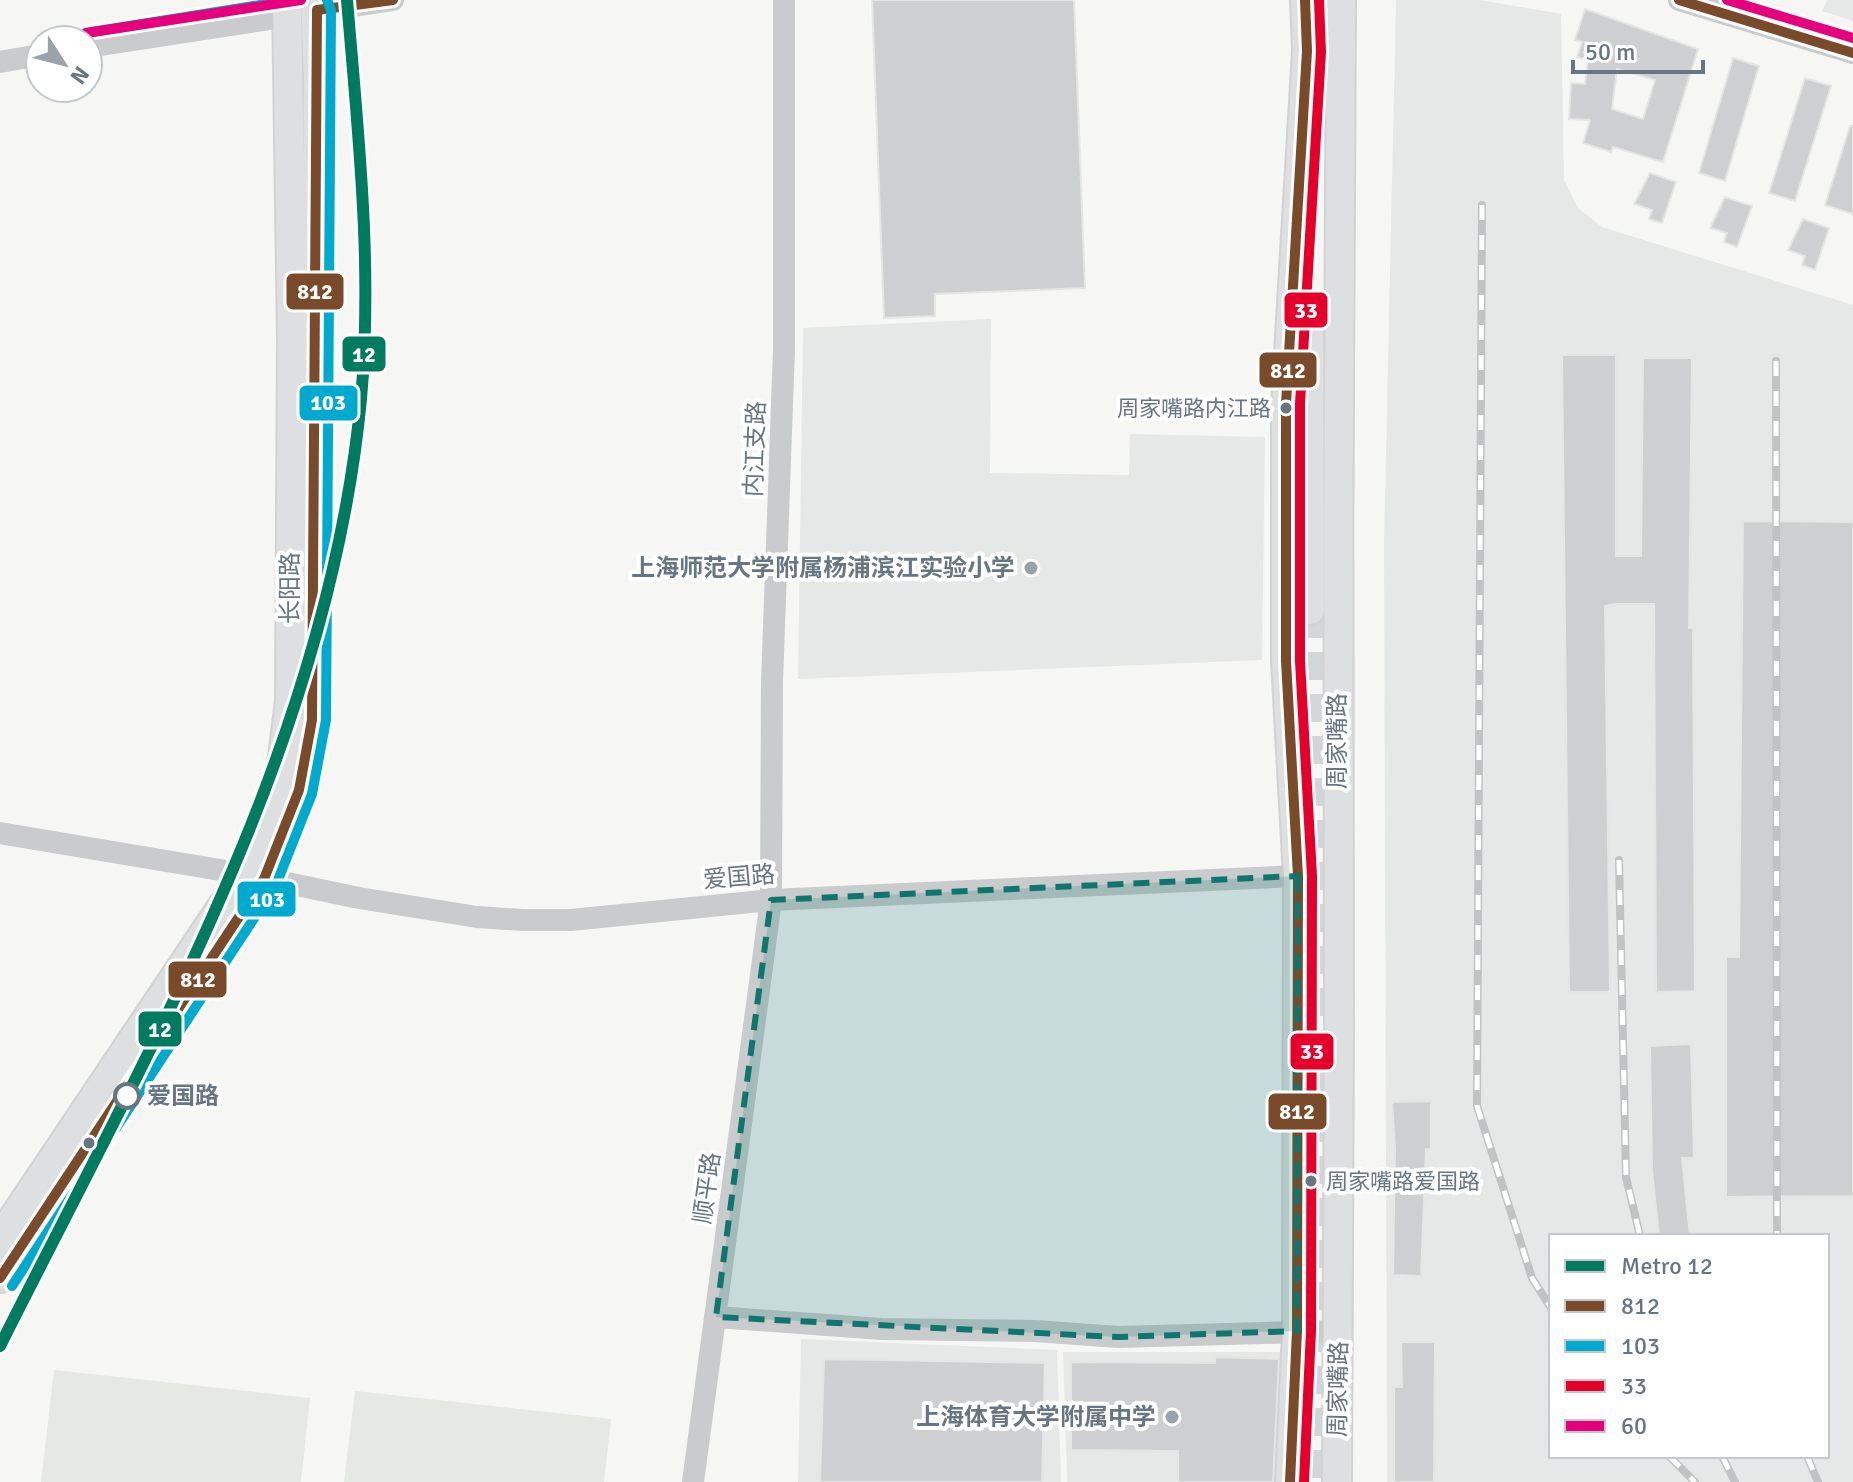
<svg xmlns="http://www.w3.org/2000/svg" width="1853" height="1482" font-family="Signika,'Noto Sans SC',sans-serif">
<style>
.built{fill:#e6e7e7;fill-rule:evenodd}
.green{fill:#e6e8e3}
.building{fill:#cecfd0;stroke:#e5e5e4;stroke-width:2;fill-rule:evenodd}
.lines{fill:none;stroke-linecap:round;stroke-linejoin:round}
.major-tunnel{stroke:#d2d6d8;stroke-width:28;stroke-dasharray:28 14;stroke-linecap:butt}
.major-casing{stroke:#d2d2d3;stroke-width:32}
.minor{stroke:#cacbcc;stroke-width:22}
.major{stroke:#dedfe0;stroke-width:28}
.rail-casing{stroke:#c1c2c3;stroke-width:8}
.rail{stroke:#fff;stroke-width:5;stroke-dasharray:15;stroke-linecap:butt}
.bus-1-casing{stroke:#fff;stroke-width:16}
.bus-2-casing{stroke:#fff;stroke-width:16}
.bus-3-casing{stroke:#fff;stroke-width:16}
.bus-4-casing{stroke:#fff;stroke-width:16}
.bus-1{stroke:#7a4b2a;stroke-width:10}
.bus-2{stroke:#00a9ce;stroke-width:10}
.bus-3{stroke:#e4002b;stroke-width:10}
.bus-4{stroke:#e5007d;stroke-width:10}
.metro-1-casing{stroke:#fff;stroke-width:18}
.metro-1{stroke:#007b5f;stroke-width:12}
.marked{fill:#0f766e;fill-opacity:0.2;stroke:#0f766e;stroke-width:6;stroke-dasharray:16 10;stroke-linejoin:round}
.bus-dot{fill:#687583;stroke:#fff;stroke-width:3}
.poi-dot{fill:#9aa2ab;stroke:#fff;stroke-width:3}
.stop-dot{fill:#fff;stroke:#687583;stroke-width:4}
.labels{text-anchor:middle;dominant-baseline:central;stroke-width:8;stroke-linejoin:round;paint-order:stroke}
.bus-label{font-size:22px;fill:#687583;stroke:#fff;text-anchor:end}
.street-label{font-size:24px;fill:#687583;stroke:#fff}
.poi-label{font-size:24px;font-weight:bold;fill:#687583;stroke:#fff;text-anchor:end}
.stop-label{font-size:24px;font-weight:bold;fill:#687583;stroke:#fff;text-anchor:start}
.line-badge{stroke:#fff;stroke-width:3}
.badge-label{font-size:22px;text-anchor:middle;font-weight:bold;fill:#fff}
</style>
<rect width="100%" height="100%" fill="#f6f6f5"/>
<path class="built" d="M1396,0H1480L1561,14L1564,180L1578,208L1602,227L1853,305V1482H1387L1384,544ZM1551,1236H1827V1456H1551Z
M1827,0H1853V21L1822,11Z
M991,319L990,473L1129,475L1130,434L1265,437L1262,660L798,679L803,328Z
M801,1339L1057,1350L1061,1482H798Z
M1063,1352H1282L1277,1482H1067Z"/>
<path class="green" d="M54,1370L310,1398L301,1482H41Z
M355,1391L611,1419L604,1482H344Z"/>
<path class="building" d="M872,0H1074L1085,288L935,294V316L884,318Z
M1585,9L1698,49L1663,162L1613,147L1611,152L1583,143L1590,120L1569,119L1571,83L1585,84L1588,60L1577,57L1582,42L1575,40ZM1617,69L1655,80L1643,119L1612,109Z
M1733,58L1759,66L1725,181L1699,173Z
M1805,78L1831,86L1795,201L1769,193Z
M1850,126H1853V214L1825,205Z
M1650,173L1676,182L1662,223L1649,219L1652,210L1634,204Z
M1725,197L1752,206L1737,247L1724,242L1727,233L1710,228Z
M1803,219L1829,228L1815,270L1802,265L1805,256L1788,250Z
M1562,355H1616V556H1641L1643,358H1692L1689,628H1693L1695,991L1656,992L1654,604H1616L1605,606L1610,992H1569Z
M1743,521L1853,522V1196L1726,1197V957H1739Z
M1691,1044L1694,1158H1682L1690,1236H1659L1652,1170L1650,1046Z
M1431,1101V1149H1426L1421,1276L1393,1275L1395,1149L1392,1102Z
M1401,1342H1435L1434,1482H1394V1387H1402Z
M1215,1357L1279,1359L1273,1482H1178V1451L1071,1450V1362L1215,1363Z
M824,1359L1045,1363L1042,1482H820Z"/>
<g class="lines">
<path class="major-tunnel" d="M1310,610L1311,1482"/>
<defs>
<path id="major" d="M1309,316L1310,610
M0,1238L244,874L279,788L290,701L292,340L287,0
M0,1278L264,879L299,790L312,720L313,650L318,77L315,0
M1290,1482L1297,1331L1298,876L1286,661V404L1307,51L1305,0
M1337,1482C1342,988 1335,494 1341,0"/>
</defs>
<use href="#major" class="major-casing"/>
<path class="minor" d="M1679,0L1853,53
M88,47L393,0
M0,62L40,55
M0,833L244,874L359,898L477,917L523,920H571L771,900L1298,876
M716,1317L881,1329L1035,1331L1118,1337L1339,1331
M693,1482L771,900L772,682L784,349V0"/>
<use href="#major" class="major"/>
<defs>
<path id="rail" d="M1482,205L1477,1106L1532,1278L1551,1308
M1776,361L1777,1236
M1619,860L1626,1177L1640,1236
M1669,1456L1695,1482
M1722,1456L1735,1482
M1807,1456L1818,1482"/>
</defs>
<use href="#rail" class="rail-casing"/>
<use href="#rail" class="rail"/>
<defs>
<path id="bus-1" d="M1679,0L1853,53
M0,1278L264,879L299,790L312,720L317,10L393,0
M1290,1482L1297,1331L1298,876L1286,661V404L1307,51L1305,0"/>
<path id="bus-2" d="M86,33L291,0
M12,1286L276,885L312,794L326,720L331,10L327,0"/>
<path id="bus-3" d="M1304,1482L1311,1331L1312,876L1300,661V404L1321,52L1319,0"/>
<path id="bus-4" d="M1727,0L1853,38
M86,33L301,0"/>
</defs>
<use href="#bus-1" class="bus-1-casing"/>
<use href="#bus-2" class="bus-2-casing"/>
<use href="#bus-3" class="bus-3-casing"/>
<use href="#bus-4" class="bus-4-casing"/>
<use href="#bus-1" class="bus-1"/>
<use href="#bus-2" class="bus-2"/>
<use href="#bus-3" class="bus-3"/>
<use href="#bus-4" class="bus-4"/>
<defs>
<path id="metro-1" d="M0,1346C151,1045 329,740 361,399C373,267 358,132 347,0"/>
</defs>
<use href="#metro-1" class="metro-1-casing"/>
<use href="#metro-1" class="metro-1"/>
</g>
<path class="marked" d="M1298,876L1297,1331L1118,1337L716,1317L771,900Z"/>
<g class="bus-dot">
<circle cx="1286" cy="408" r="7"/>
<circle cx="89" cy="1143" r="7"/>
<circle cx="1311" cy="1181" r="7"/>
</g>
<g class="poi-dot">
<circle cx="1031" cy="568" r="8"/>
<circle cx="1172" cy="1417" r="8"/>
</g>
<circle class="stop-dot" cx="127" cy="1096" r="12"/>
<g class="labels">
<g class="bus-label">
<text x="1271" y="408">周家嘴路内江路</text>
<text x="1326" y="1181" text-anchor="start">周家嘴路爱国路</text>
</g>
<g class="street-label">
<text transform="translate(755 449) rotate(-88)">内江支路</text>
<text transform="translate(290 588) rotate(-90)">长阳路</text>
<text transform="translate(1337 741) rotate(-90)">周家嘴路</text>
<text transform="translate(739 877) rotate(-5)">爱国路</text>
<text transform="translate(707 1188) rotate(-82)">顺平路</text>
<text transform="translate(1338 1389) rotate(-89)">周家嘴路</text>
</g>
<g class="poi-label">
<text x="1015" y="568">上海师范大学附属杨浦滨江实验小学</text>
<text x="1156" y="1417">上海体育大学附属中学</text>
</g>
<g class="stop-label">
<text x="147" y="1096">爱国路</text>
</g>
</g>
<g class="line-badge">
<rect x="285" y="272" width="60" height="39" rx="8" fill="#7a4b2a"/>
<rect x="1283" y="291" width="46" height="38" rx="8" fill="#e4002b"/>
<rect x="341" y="335" width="46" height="38" rx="8" fill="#007b5f"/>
<rect x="1258" y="351" width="60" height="38" rx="8" fill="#7a4b2a"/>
<rect x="298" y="384" width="61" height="38" rx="8" fill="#00a9ce"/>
<rect x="236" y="880" width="61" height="38" rx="8" fill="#00a9ce"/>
<rect x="167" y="960" width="61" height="39" rx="8" fill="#7a4b2a"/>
<rect x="137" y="1010" width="46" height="38" rx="8" fill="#007b5f"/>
<rect x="1289" y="1032" width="46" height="39" rx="8" fill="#e4002b"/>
<rect x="1267" y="1092" width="61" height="39" rx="8" fill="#7a4b2a"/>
</g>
<g class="badge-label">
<text x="315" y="299">812</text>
<text x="1306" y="318">33</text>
<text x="364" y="362">12</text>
<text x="1288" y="378">812</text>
<text x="328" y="410">103</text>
<text x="267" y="907">103</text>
<text x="198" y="987">812</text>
<text x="160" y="1037">12</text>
<text x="1312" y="1059">33</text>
<text x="1297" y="1119">812</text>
</g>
<rect x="1549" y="1234" width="280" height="224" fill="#ffffff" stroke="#c3c8cd" stroke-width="2"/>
<rect x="1565" y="1260" width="40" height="12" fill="#007b5f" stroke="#c3c8cd" stroke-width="2"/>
<text x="1621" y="1274" font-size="24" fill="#687583">Metro 12</text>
<rect x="1565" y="1300" width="40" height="12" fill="#7a4b2a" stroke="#c3c8cd" stroke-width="2"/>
<text x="1621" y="1314" font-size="24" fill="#687583">812</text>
<rect x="1565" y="1340" width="40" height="12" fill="#00a9ce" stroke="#c3c8cd" stroke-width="2"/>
<text x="1621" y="1354" font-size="24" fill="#687583">103</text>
<rect x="1565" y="1380" width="40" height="12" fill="#e4002b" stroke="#c3c8cd" stroke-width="2"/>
<text x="1621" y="1394" font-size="24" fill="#687583">33</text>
<rect x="1565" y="1420" width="40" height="12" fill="#e5007d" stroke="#c3c8cd" stroke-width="2"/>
<text x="1621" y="1434" font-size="24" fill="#687583">60</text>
<g transform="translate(64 64) rotate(126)"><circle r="38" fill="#ffffff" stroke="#c3c8cd" stroke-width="2"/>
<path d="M0-6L14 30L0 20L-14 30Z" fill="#9aa2ab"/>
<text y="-12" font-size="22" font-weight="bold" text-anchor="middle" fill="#687583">N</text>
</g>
<path d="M1573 60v12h130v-12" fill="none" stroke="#687583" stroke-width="4"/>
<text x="1585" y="60" font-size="24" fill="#687583" stroke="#ffffff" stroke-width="6" paint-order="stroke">50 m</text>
</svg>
